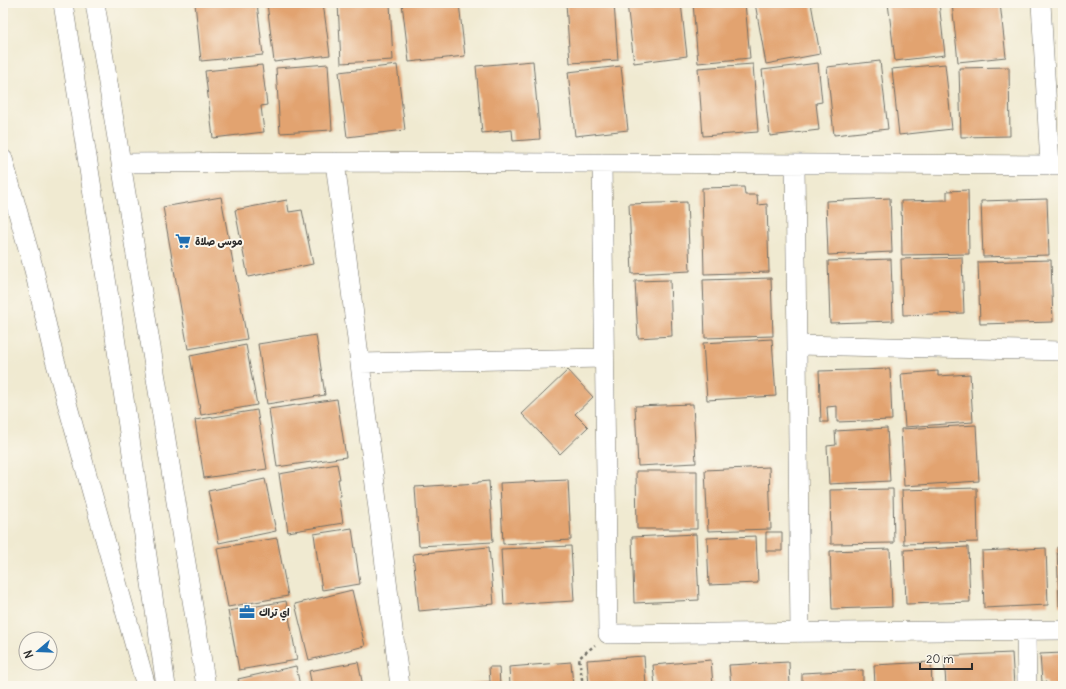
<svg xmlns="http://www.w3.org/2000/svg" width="1066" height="689" font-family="Delius,'Playpen Sans Arabic',sans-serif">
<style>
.building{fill:#e2a36f}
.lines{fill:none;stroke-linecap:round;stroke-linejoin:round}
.minor-casing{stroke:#706e65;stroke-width:20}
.path{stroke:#706e65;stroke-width:2.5;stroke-dasharray:3 3;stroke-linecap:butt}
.minor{stroke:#fff;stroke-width:19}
.labels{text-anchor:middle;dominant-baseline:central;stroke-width:4;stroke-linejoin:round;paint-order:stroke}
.poi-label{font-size:10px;font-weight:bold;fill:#2b2b2b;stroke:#fbf7ec;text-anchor:start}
</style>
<rect width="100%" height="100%" fill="#fbf7ec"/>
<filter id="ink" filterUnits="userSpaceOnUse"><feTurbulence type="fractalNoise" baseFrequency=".025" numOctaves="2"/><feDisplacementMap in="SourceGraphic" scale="8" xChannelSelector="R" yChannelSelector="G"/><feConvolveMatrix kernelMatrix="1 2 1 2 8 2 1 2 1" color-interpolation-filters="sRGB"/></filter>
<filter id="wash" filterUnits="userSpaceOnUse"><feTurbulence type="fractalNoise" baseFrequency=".012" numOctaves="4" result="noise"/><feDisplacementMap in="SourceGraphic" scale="16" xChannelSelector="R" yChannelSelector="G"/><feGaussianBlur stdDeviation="0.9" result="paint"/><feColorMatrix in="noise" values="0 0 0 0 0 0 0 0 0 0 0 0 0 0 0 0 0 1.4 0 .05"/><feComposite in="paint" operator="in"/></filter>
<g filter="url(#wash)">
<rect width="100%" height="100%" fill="#f0ead1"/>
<g id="blocks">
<path class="building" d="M195,3H257L263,55L201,61Z
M267,3H323L330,55L274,62Z
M338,3H390L393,60L341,63Z
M402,3H459L465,56L409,62Z
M566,3H614L618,60L570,63Z
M627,3H681L687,56L634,63Z
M693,3H745L750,58L698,63Z
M755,3H811L820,54L766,64Z
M888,3H939L945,55L895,61Z
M952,3H1000L1006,57L958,62Z
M533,61L540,139L513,141L512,130L482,133L476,66Z
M880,61L888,129L834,135L827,67Z
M818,63L822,102L816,103L819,130L770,136L762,70Z
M328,64L332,130L280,133L276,68Z
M753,64L758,132L703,136L698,68Z
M945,64L952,129L899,135L892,69Z
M262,65L267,105L261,106L264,132L213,138L205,71Z
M397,65L405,130L347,137L339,72Z
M621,66L628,130L575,136L568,72Z
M1009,67L1010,136L961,137L959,68Z
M744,187L745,195H757L758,205L767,204L769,272L704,274L702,188Z
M968,190L969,254L902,255L901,201L947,200V191Z
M221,197L247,339L188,349L163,207Z
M890,198L892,252L828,255L826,201Z
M1047,199L1049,255L983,257L981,201Z
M287,200L289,212L302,210L313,264L248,277L235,210Z
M687,202L690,271L632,274L629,204Z
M962,257L964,313L903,315L901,259Z
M891,259L893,321L830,323L828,261Z
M1051,260L1053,322L980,324L978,262Z
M771,278L773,336L705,338L703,280Z
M670,280L672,336L638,338L635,281Z
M316,335L325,395L267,404L258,344Z
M772,339L776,396L707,400L703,343Z
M246,345L257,405L201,415L190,356Z
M890,369L892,420L837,422V406L827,407L828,422H821L819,371Z
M568,370L593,397L575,414L588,427L560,454L522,414Z
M938,371V376L970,374L973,422L905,427L901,374Z
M337,399L346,457L277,467L269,409Z
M693,404L696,463L638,466L635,406Z
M257,410L267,469L204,478L195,420Z
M976,425L979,481L904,486L901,429Z
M887,428L890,481L829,484L827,446L836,445L835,431Z
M337,464L340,479H338L341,496H339L343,523L288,532L279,474Z
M769,467L771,529L708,531L705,470Z
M636,471H697V529H637Z
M265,479L276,531L219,543L208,491Z
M568,480L571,540L503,544L500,483Z
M489,481L493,542L419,546L415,487L478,483V482Z
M977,488L978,542L904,544L902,490Z
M893,489L894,543L831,544L830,490Z
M352,528L360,584L322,590L314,534Z
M766,532H782V551H766Z
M696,534L699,600L634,603L632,537Z
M756,536L758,583L709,585L707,538Z
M277,538L288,596L228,607L217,548Z
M571,546L574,601L504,605L501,549Z
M489,547L494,604L419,611L413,554Z
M968,547L970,602L906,604L904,550Z
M1057,547H1063V606H1059Z
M1046,548L1048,605L984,608L982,551Z
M890,549L892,607L832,609L830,551Z
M352,590L365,646L309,660L295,604Z
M286,601L297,660L239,670L228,611Z
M1012,653L1014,686H946L944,656Z
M1063,653V686H1047L1046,682H1042L1040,654Z
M644,656L646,686H589L587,660Z
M711,660L713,686H655L653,665Z
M358,662L363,686H312L309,671Z
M571,662L573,686H510L509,667Z
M789,662L790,686H731L729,665Z
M931,662L932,686H875L874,665Z
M296,666L300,686H240L238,679Z
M489,667H499L500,686H469V683L490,682Z
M863,670V686H802V673Z"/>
</g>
</g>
<g filter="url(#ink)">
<use href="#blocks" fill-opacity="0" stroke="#706e65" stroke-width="1"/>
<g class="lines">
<defs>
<path id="minor" d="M63,3L113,323L166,686
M95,3L206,686
M1041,3L1050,165
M3,159L34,270L53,353L146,686
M335,162L400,686
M121,163L335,162L1063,165
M602,163L608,634L1063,630
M795,164L800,633
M797,345L1063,351
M360,363L604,358
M1026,630L1027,686"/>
</defs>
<use href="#minor" class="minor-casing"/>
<path class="path" d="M583,686L579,658L595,645"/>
<use href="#minor" class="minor"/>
</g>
</g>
<defs>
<symbol id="supermarket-bare" viewBox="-9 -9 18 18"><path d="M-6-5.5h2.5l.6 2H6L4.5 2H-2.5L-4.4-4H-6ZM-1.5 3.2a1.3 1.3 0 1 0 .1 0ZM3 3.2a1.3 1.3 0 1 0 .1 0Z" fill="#1f6fb2" stroke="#fbf7ec" stroke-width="2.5" paint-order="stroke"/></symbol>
<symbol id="office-bare" viewBox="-9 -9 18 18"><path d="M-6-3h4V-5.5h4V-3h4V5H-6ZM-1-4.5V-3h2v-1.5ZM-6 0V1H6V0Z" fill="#1f6fb2" stroke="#fbf7ec" stroke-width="2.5" paint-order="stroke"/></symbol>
</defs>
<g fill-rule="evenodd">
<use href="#supermarket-bare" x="172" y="230" width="22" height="22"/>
<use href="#office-bare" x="236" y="601" width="22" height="22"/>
</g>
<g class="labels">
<g class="poi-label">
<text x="195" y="241">موسى صلاة</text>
<text x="259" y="612">اي تراك</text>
</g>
</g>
<rect width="1066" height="689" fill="none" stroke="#fbf7ec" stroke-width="16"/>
<g transform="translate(38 651) rotate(251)"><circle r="19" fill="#fbf7ec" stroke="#a8a59f"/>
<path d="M0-3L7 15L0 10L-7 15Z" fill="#1f6fb2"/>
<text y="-6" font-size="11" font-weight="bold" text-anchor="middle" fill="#2b2b2b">N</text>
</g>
<path d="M920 663v6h52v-6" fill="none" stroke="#2b2b2b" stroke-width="2"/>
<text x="926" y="663" font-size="12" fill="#2b2b2b" stroke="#fbf7ec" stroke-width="3" paint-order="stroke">20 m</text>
</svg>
